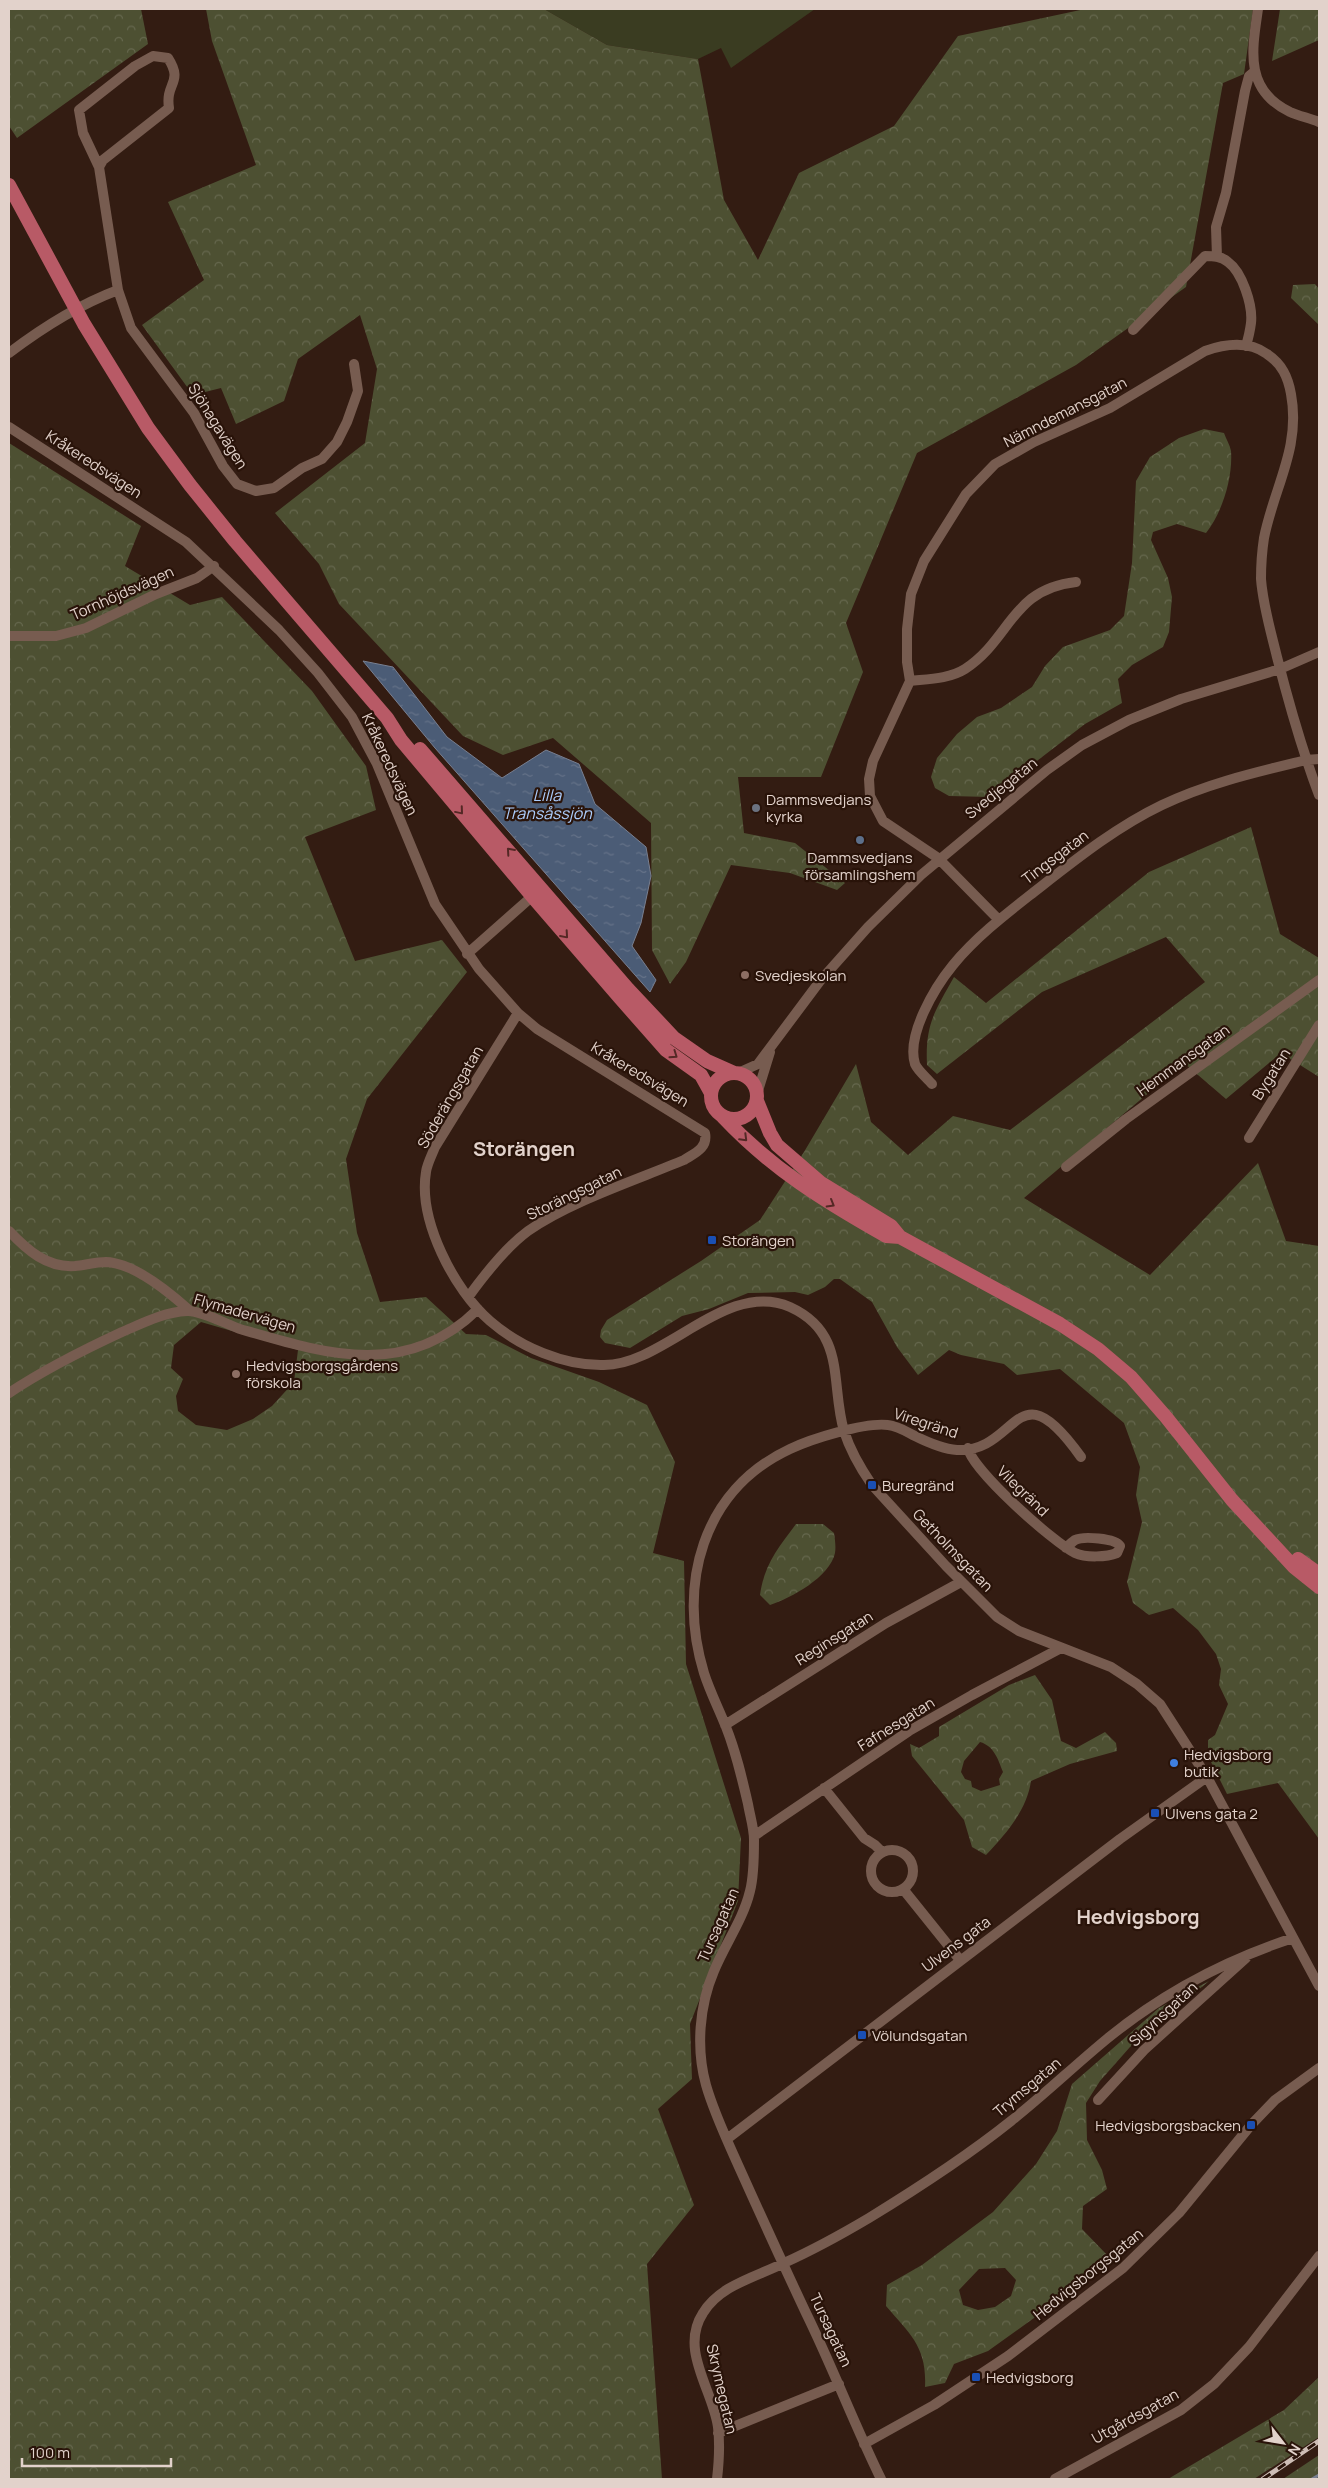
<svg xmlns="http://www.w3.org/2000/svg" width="1328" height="2488" font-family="Manrope,sans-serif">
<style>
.grass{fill:#3a3c21}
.forest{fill:url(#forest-crowns);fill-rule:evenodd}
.water{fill:url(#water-ripples);stroke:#787f90}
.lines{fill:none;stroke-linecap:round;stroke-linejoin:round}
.stream{stroke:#787f90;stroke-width:3}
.minor{stroke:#775c50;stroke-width:10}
.major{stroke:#b85a66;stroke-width:14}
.rail-casing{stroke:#cebdb6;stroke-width:5}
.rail{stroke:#291309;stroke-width:3;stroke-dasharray:9;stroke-linecap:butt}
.oneway{stroke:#542825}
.worship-dot{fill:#6b7280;stroke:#291309;stroke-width:2}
.service-dot{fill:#5c6f8a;stroke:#291309;stroke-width:2}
.education-dot{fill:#8d6e63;stroke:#291309;stroke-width:2}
.transit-dot{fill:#1a4fb4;stroke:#291309;stroke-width:2}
.shop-dot{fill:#3f7fe0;stroke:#291309;stroke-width:2}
.labels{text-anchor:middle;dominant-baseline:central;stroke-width:4.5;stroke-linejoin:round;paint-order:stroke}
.street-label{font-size:15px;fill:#e2d2cb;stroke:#291309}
.poi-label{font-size:15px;fill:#e2d2cb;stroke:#291309;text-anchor:start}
.water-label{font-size:16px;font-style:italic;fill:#accdfd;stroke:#291309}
.district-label{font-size:20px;font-weight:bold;fill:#e2d2cb;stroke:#291309}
</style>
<defs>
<pattern id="forest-crowns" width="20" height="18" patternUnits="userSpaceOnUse" patternTransform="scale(1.25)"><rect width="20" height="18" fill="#4d5032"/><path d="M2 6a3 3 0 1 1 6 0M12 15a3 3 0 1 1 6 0" fill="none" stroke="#66684e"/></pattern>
<pattern id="water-ripples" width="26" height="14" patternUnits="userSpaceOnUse" patternTransform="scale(1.25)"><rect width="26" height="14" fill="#4b5c76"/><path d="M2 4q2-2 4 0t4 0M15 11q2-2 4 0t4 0" fill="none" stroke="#657288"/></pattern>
</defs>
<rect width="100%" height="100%" fill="#331c12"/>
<path class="grass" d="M544,9H815L731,68L721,48L698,59L607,45Z"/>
<path class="forest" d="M9,9H141L148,44L17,138L9,126Z
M206,9H544L607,45L698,59L724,200L758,260L799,173L894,126L958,36L1085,9H1253L1244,74L1223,83L1186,287L1076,365L917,453L846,623L863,672L821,777H738L744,833L795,843L845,883L837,890L790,873L731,865L686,962L670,984L652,950L651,823L553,738L503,755L463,736L339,604L319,564L275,513L365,443L377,369L360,315L298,359L284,401L236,424L221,388L193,395L142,325L204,280L168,202L256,165L212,41Z
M1280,9H1319V40L1272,61Z
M1315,284L1319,289V325L1291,298L1293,285Z
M1204,429L1224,433C1226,439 1230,445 1231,451C1233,478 1222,513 1206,533L1177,524L1153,532L1151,540L1168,578L1172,597L1169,632L1163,647L1132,665L1118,679L1122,703L1085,724L990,797L949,796L935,788L931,777L937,758L957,734L977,717L1001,708L1032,687L1045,666L1063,647L1110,630L1124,616L1132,563L1136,481L1150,457L1179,438Z
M9,443L141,526L125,566L190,605L222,597L312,691L366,766L376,810L305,837L355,961L442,940L467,972L367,1099L346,1159L357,1233L380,1302L426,1297L466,1334L486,1335L531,1358L599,1382L647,1405L675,1462L653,1553L684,1561L686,1664L741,1838L738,1901L690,2024L692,2079L658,2109L694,2205L647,2264L662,2479H9ZM201,1322L298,1350L294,1382L272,1406L253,1419L227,1430L196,1425L178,1411L176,1396L183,1379L171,1368L174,1345Z
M1251,827L1280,934L1319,958V1077L1281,1053L1226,1099L1184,1063L1024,1198L1150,1275L1258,1163L1286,1241L1319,1246V1839L1278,1783L1227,1794L1208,1756V1740L1215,1735L1228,1704L1219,1685L1221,1669L1216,1654L1198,1630L1173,1608L1149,1615L1133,1603L1127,1582L1142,1522L1136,1495L1140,1467L1124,1423L1060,1369L1017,1375L1004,1364L961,1355L949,1350L918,1375L897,1347L872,1302L840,1279H834L825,1287L808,1295L795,1292L748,1293L709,1309L682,1316L630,1348L605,1343L600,1337L601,1330L607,1320L701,1261L760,1220L804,1152L856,1064L871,1122L908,1155L953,1116L1010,1130L1205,982L1166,937L1042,992L937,1074L927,1065C925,1024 935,1011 954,977L986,1003L1149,872Z
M796,1524H823L834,1533C835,1539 836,1547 835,1553C830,1577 791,1598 770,1605L760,1595C764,1565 778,1548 796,1524Z
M1035,1675L1052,1700L1061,1741L1076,1748L1105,1732L1116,1743L1117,1751L1070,1764L1031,1781C1027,1810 1006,1834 986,1855L972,1847L964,1820L912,1756L910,1744L919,1748L939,1736V1727L1009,1685ZM980,1742C994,1746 998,1759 1003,1772L999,1779L1000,1785L981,1791L972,1787L971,1781L965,1779L961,1772L964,1761Z
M1209,1981L1130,2047L1100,2081L1086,2103L1087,2140L1102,2170L1107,2189L1083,2206L1082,2229L1109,2257L1105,2267L988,2351L954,2364L945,2383L925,2387C927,2347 910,2334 886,2306L887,2285L922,2265L993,2212L1036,2164L1057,2131L1072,2084L1159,2008ZM1005,2268L1016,2280L1011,2296L995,2307L978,2310L963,2305L959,2290L979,2269Z
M1319,2377V2437L1254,2479H1168L1284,2410Z
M1319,2455V2479H1283Z"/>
<path class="water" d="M363,661L393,667L447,737L502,778L546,750L579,764L595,804L646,847L651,876L641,923L632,946L656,980L650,992L435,748Z"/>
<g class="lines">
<path class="stream" d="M1312,2479L1319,2475"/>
<path class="minor" d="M1258,9C1252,50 1244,90 1290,112C1299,116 1309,118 1319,122
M99,167L103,160L169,108C165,82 184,83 168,58L153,56L135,66L79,110L83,133L99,167L118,290L131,328L194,413L223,466L237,484L256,491L274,488L302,468L322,459L337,442L347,422L358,391L354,364
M1217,257L1216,227L1226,193L1245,91L1249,76L1255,71
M1133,330L1205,256C1213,256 1221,256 1228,262C1242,272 1253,305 1251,323C1250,331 1248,339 1246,346
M9,353C42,328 78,305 118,290
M9,427L186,542L279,630L318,673L352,717L377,764L435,904L479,969L518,1013L537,1029L705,1133C708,1148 695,1153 684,1160C636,1180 569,1202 528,1231C505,1248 485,1274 469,1296
M9,636H56L86,628L156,594L197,578L214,566
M910,681C929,679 949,679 965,669C1011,639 1011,589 1076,582
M999,920L938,858L883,821L870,796L869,779L873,761L910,681L907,662V629L911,594L924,561L966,494L995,464L1034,442L1110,408L1205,351C1225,344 1249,341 1267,354C1282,364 1288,377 1291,394C1301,448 1274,487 1264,538C1262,551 1261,566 1261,579C1263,606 1271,632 1277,657C1289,704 1302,750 1319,795
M467,954L536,893
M518,1013L435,1147C432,1155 427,1164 426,1172C418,1220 454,1290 490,1321C520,1347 564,1366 604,1365C665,1365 726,1279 790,1307C847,1333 830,1383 844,1431C850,1450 861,1469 872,1485L946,1566L997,1617L1019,1631L1111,1667L1137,1684L1160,1704L1207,1777L1319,1986
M738,1073L758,1064L820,981L868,927L921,875L1047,770L1082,745L1129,720L1181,699L1280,669L1319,652
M932,1084C927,1078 918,1071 915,1064C906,1035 935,987 953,965C976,937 1006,914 1034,892C1075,860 1116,827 1162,805C1208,783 1257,772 1306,760L1319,759
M757,1094L770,1052
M1249,1138L1319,1025
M1066,1167L1126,1119L1319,980
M9,1231C27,1250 47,1268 75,1266C85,1265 96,1262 106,1262C134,1263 169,1292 189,1310
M9,1393C45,1369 83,1350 122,1332C143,1323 164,1312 187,1311C200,1310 226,1324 240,1329C326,1354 406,1380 478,1309
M968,1448C972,1470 1054,1543 1075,1553C1086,1558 1107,1557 1117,1553L1120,1546C1115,1538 1083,1536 1075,1540C1072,1542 1068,1546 1066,1548
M725,1725L886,1623L961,1582
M824,1788L864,1838L875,1845L882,1852
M754,1836L909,1731L972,1695L1061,1648
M871 1871a21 21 0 1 1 42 0a21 21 0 1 1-42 0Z
M903,1889L960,1960
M1098,2100L1144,2050L1246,1958
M727,2139L1120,1839L1207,1777
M718,2433L839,2384
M864,2444L934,2405L1008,2356L1123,2268L1179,2213L1251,2125L1275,2100L1319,2068
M717,2479C719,2462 720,2444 718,2427C713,2390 679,2350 703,2313C720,2285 756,2277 784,2263C813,2250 842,2234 869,2218C918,2188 966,2157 1011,2121C1044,2095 1075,2065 1108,2038C1163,1993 1226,1960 1293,1938
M881,2479C854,2424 833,2368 806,2313C783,2264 761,2216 739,2167C727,2140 714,2113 706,2085C696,2049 699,2006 714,1971C725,1944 743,1920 750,1891C754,1876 754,1856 754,1840C754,1828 750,1816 748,1804C742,1778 736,1752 726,1727C719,1709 710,1692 704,1673C677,1585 702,1490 790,1449C811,1439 865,1422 888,1425C898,1426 907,1432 915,1436C927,1442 943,1449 957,1450C1019,1453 1015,1364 1081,1457
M1055,2479L1181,2410L1214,2384L1249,2347L1319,2256"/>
<path class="major" d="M9,185L84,324L148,428L190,485L235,541L387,718L401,740L532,896L620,998L666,1050L701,1075L711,1093
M420,749L628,989L674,1038L707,1061L734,1073
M711 1096a23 23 0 1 1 46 0a23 23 0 1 1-46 0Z
M757,1101L770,1133L777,1145L821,1183L891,1226L900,1237
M723,1117C772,1169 824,1201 886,1236L900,1237L1060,1324L1098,1349L1131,1377L1166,1417L1232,1500L1294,1567L1319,1587
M1298,1559L1319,1574"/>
<defs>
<path id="rail" d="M1263,2479L1319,2441"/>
</defs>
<use href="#rail" class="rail-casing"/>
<use href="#rail" class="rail"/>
</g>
<defs><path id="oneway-chevron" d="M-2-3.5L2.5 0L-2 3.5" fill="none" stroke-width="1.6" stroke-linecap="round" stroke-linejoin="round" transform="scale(1.25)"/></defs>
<g class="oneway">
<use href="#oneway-chevron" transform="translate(460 811) rotate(50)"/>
<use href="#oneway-chevron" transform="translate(510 851) rotate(-131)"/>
<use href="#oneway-chevron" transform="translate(565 935) rotate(49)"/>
<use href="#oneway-chevron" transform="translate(674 1055) rotate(35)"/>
<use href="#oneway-chevron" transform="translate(744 1138) rotate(45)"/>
<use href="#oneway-chevron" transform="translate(831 1204) rotate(30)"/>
</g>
<circle class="worship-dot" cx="756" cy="808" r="5"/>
<circle class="service-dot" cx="860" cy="840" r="5"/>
<g class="education-dot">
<circle cx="745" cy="975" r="5"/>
<circle cx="236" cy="1374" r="5"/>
</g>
<g class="transit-dot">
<rect x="707" y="1235" width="10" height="10" rx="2.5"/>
<rect x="867" y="1480" width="10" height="10" rx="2.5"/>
<rect x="1150" y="1808" width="10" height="10" rx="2.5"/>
<rect x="857" y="2030" width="10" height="10" rx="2.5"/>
<rect x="1246" y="2120" width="10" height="10" rx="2.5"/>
<rect x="971" y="2372" width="10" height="10" rx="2.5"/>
</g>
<circle class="shop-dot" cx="1174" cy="1763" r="5"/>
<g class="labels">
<g class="street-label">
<text transform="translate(1065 412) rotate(-27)">Nämndemansgatan</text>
<text transform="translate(218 426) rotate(58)">Sjöhagavägen</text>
<text transform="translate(94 464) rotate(33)">Kråkeredsvägen</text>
<text transform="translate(122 593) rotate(-24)">Tornhöjdsvägen</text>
<text transform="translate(390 764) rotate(65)">Kråkeredsvägen</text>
<text transform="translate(1001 788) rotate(-39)">Svedjegatan</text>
<text transform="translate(1055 857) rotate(-37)">Tingsgatan</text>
<text transform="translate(1183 1060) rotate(-36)">Hemmansgatan</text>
<text transform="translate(640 1074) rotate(31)">Kråkeredsvägen</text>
<text transform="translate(1271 1074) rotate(-58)">Bygatan</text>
<text transform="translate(450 1097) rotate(-60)">Söderängsgatan</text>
<text transform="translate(574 1193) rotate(-26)">Storängsgatan</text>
<text transform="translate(245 1313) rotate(16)">Flymadervägen</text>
<text transform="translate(926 1423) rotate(18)">Viregränd</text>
<text transform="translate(1023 1491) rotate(44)">Vilegränd</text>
<text transform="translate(953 1550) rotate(46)">Getholmsgatan</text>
<text transform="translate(834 1638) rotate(-32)">Reginsgatan</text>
<text transform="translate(896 1724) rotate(-32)">Fafnesgatan</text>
<text transform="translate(718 1925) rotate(-66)">Tursagatan</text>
<text transform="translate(956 1944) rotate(-37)">Ulvens gata</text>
<text transform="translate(1163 2014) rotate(-43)">Sigynsgatan</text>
<text transform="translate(1027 2087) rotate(-40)">Trymsgatan</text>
<text transform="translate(1088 2274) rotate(-39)">Hedvigsborgsgatan</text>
<text transform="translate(831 2330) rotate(65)">Tursagatan</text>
<text transform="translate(722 2389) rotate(77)">Skrymegatan</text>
<text transform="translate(1135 2416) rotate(-29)">Utgårdsgatan</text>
</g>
<g class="poi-label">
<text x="766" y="799">Dammsvedjans<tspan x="766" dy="17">kyrka</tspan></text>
<text x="860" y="857" text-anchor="middle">Dammsvedjans<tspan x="860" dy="17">församlingshem</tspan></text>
<text x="755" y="975">Svedjeskolan</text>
<text x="722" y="1240">Storängen</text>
<text x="246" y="1365">Hedvigsborgsgårdens<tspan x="246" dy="17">förskola</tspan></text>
<text x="882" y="1485">Buregränd</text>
<text x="1184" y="1754">Hedvigsborg<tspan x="1184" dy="17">butik</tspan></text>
<text x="1165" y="1813">Ulvens gata 2</text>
<text x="872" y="2035">Völundsgatan</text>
<text x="1241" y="2125" text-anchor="end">Hedvigsborgsbacken</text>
<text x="986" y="2377">Hedvigsborg</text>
</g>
<g class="water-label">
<text x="547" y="795">Lilla<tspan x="547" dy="18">Transåssjön</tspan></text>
</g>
<g class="district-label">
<text x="524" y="1148">Storängen</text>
<text x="1138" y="1916">Hedvigsborg</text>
</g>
</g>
<rect width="1328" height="2488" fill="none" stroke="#e2d2cb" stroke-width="20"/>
<g transform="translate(1283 2443) rotate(121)" stroke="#291309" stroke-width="4" paint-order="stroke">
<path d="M0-4L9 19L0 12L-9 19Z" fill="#e2d2cb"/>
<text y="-8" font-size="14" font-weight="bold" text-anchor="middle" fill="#e2d2cb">N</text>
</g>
<path d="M22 2458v8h149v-8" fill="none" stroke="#e2d2cb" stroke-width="2.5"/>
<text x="30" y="2458" font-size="15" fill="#e2d2cb" stroke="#291309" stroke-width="4" paint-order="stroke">100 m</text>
</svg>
